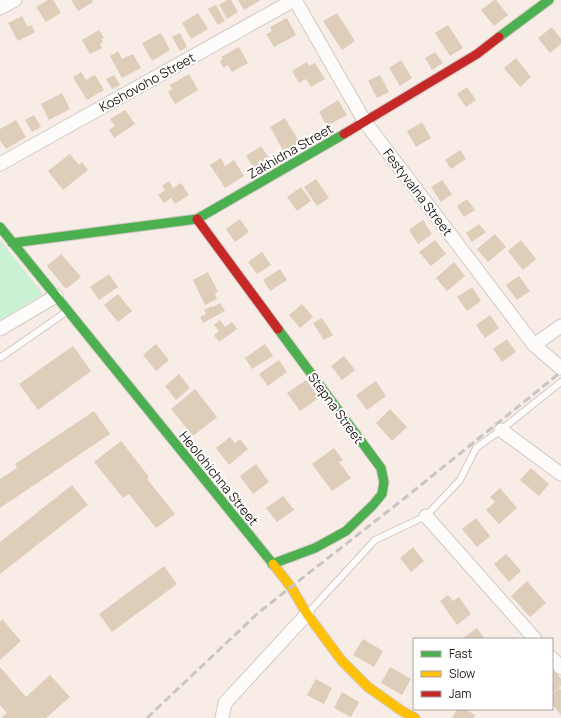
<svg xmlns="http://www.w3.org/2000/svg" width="561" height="718" font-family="Manrope,sans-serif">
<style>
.green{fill:#c8f2d3}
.building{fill:#decdb9}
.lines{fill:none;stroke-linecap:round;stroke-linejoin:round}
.lane-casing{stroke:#d2c8c2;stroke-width:8}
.street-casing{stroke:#d2c8c2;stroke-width:15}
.fast-casing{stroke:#d2c8c2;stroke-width:11}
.slow-casing{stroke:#d2c8c2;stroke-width:11}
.jam-casing{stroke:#d2c8c2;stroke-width:11}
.lane{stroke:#fefcfb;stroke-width:6}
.street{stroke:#fefcfb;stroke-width:13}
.fast{stroke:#4caf50;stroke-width:9}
.slow{stroke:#ffc107;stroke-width:9}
.jam{stroke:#c62828;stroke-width:9}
.rail{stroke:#c8c5c4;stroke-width:3;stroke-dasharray:8 4;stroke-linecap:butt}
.labels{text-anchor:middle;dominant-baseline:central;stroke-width:4;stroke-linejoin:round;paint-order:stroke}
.street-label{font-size:13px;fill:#251a15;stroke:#fff}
</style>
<rect width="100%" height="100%" fill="#f7ece6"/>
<path class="green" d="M0,240L43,294L0,320Z"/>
<path class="building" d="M48,0H53L61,13L46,22L36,7Z
M71,0H92L93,2L78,11Z
M227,0H231L238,12L227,19L219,5Z
M238,0H261L244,10Z
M494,0H496L508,15L494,26L481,10Z
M216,5L225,21L218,25L208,9Z
M198,13L208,29L191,39L182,23Z
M337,13L355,41L342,50L323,21Z
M22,16L28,27L31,25L35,32L18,41L8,23Z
M287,18L296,35L274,47L266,34L272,31L270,27Z
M448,25L463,48L450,56L435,33Z
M552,27L561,39V44L550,53L538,38Z
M99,30L104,38L101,39L103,42L100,44L102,48L90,54L82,40Z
M161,33L170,50L152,61L142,43Z
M180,33L187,47L180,51L172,37Z
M239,47L248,63L232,72L228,65L223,68L220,61L223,59L221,57Z
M118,51L122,59L133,54L141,68L122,78L110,56Z
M435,52L443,63L432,70L425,58Z
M516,58L531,77L520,87L504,68Z
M401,60L412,78L400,86L389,68Z
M307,62L309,66L315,63L325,79L311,87L306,79L299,83L292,71Z
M81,72L86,80L95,75L104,90L87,100L73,77Z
M189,74L198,90L175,104L168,92L172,89L170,85Z
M114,75L120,85L112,89L106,79Z
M380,75L389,92L377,98L368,81Z
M467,87L476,100L466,107L457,94Z
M62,93L70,109L49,120L41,104Z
M338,100L347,115L327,126L319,112Z
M125,110L135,124L114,138L109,130L115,126L110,119Z
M34,115L41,127L32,132L25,120Z
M285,118L300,143L284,152L270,127Z
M16,120L26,137L6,149L0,140V129Z
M422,122L431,138L416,147L407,131Z
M261,146L269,158L254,168L246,156Z
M460,150L466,159L451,169L445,160Z
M70,154L79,165L82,162L88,170L63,190L48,171Z
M221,158L225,166L234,160L244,176L225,188L210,165Z
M316,179L329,198L317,206L304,187Z
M442,180L452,194L441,202L431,187Z
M169,181L173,188L181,183L189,195L175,204L171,198L164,203L158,195L165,190L162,186Z
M301,187L311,201L297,211L287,197Z
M467,199L475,210L464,217L457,206Z
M240,219L249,232L235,242L226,229Z
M423,220L432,234L418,244L409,230Z
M479,224L486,232L472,242L466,233Z
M495,234L506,247L488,262L477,249Z
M435,240L446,254L431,266L419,252Z
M521,240L536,259L523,270L508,251Z
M262,252L271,265L257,274L248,262Z
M61,254L81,277L66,289L47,266Z
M454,262L465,276L447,291L436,278Z
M280,269L287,280L270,291L263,280Z
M208,272L218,292L215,293L217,299L205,305L193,280Z
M109,274L118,287L99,300L90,287Z
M519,276L530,291L517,300L506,285Z
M472,287L481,301L467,311L457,297Z
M118,294L132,311L118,322L104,305Z
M220,303L225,311L203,323L200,317L206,314L204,310L212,306L213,307Z
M302,304L313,317L300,328L289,315Z
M490,315L499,328L485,338L476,325Z
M322,318L333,335L324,340L313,323Z
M220,320L225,327L232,322L237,329L219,342L214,335L219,331L214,325Z
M507,339L516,352L502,362L493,349Z
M156,344L169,360L156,371L143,355Z
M265,344L273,356L252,369L245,358Z
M73,346L91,371L38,410L19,384Z
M344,356L355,370L342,380L331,366Z
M279,360L287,372L268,386L259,374Z
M179,374L190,388L176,400L165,386Z
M306,380L319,398L300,411L287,393Z
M376,381L386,396L367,410L356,395Z
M195,389L217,417L193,436L171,409Z
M390,409L407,427L392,441L376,423Z
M94,411L110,434L0,508V479L17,468L15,464Z
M230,437L235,443L240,439L248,449L229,465L216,448Z
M121,441L149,477L147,479L175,514L156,528L129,494L123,498L94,462Z
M334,448L343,460L339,462L351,478L332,491L312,464Z
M256,464L269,482L253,494L240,476Z
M531,468L549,484L539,496L520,480Z
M72,485L88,505L0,574V542Z
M500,488L517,508L499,524L486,510L495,502L490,497Z
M283,496L294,510L277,522L266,508Z
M476,518L490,536L477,547L462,529Z
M413,547L424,561L411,572L400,558Z
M506,554L521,571L509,582L494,564Z
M164,566L177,584L112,632L99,614Z
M527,581L546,603L530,617L511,596Z
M448,595L453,601L459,597L471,614L457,625L440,601Z
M2,619L21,641L0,660V622Z
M477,628L485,639H465L464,637Z
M363,639L383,651L374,667L353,655Z
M0,667L26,697L50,675L70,697L46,718H1L7,713L0,705Z
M390,667L411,679L402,695L381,683Z
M555,671L561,679V686L552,693V673Z
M316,679L332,688L324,704L307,695Z
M559,688L561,690V715L552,704V694Z
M342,692L359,702L351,717L334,708Z
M457,709H465L475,715L474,718H452Z"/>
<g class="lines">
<defs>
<path id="lane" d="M0,358L66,312
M308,613L375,540L426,516L460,480L476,448L501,430L561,382"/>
<path id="street" d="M295,0L365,122L534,345L561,368
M0,8L15,0
M0,164L294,0
M0,329L56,296
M534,345L561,326
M501,430L561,474
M426,516L535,639
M552,658L561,668
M222,718L225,703L307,614"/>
<path id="fast" d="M499,37L549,0
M0,227L273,564
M12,243L197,219L344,134
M272,564L315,548L346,531L373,505L382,494L384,482L381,468L278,329"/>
<path id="slow" d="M273,564L291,587L307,614L342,661L368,687L402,711L415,718"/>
<path id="jam" d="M344,134L477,54L499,37
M197,219L278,329"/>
</defs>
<use href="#lane" class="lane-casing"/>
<use href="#street" class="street-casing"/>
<use href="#fast" class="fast-casing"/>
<use href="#slow" class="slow-casing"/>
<use href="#jam" class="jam-casing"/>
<use href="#lane" class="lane"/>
<use href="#street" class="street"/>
<use href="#fast" class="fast"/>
<use href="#slow" class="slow"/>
<use href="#jam" class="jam"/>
<path class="rail" d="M147,718L258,613L291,587L406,497L561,372"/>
</g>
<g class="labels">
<g class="street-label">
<text transform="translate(147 82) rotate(-29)">Koshovoho Street</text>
<text transform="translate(290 151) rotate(-30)">Zakhidna Street</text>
<text transform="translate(418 192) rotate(53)">Festyvalna Street</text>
<text transform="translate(336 408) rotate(54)">Stepna Street</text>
<text transform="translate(219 478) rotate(51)">Heolohichna Street</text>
</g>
</g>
<rect x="413" y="638" width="140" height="72" fill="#ffffff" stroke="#a8a3a1"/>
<rect x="421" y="651" width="20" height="6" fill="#4caf50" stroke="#a8a3a1"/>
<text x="449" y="658" font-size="12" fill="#251a15">Fast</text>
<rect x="421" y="671" width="20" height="6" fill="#ffc107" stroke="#a8a3a1"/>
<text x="449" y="678" font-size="12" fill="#251a15">Slow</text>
<rect x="421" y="691" width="20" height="6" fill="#c62828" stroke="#a8a3a1"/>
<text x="449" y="698" font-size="12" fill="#251a15">Jam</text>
</svg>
